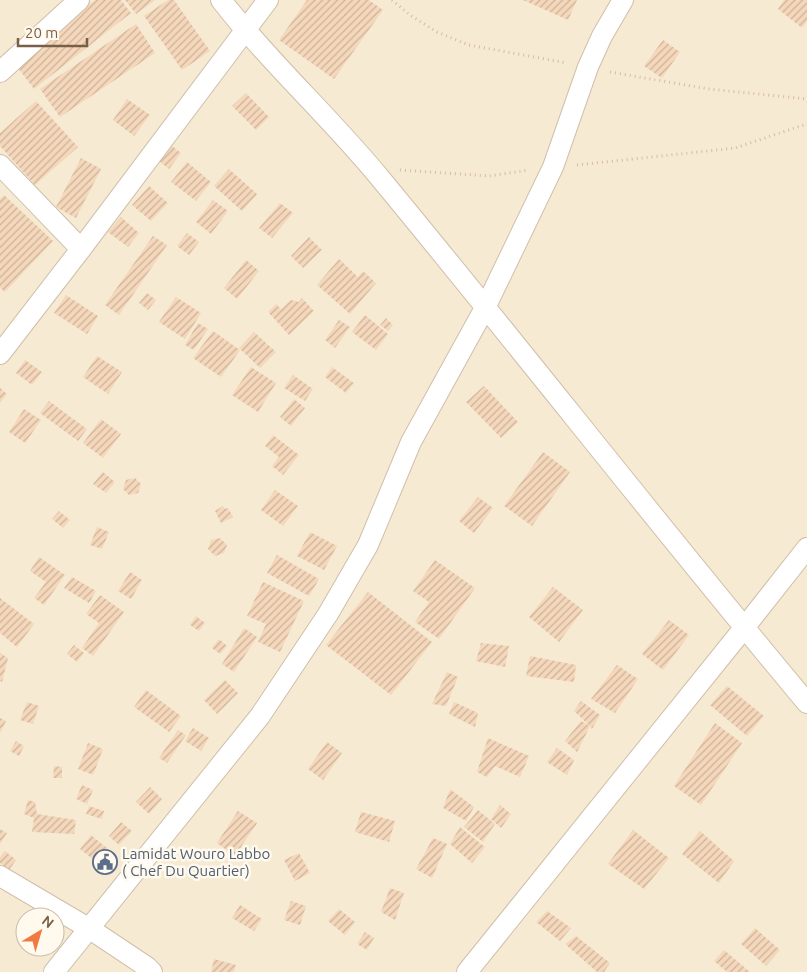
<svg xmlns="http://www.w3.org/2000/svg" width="807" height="972" font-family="Ubuntu,sans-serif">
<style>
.residential{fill:#f6ead3;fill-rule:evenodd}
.building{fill:url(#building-hatch)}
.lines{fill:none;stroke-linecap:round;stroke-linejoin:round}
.minor-casing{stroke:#d0bfaa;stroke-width:22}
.path{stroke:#dabb9e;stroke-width:3;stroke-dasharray:1 4;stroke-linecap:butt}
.minor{stroke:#fff;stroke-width:20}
.labels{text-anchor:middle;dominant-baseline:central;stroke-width:5;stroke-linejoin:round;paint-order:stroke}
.service-label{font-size:15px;fill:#4e5e75;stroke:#fffaed;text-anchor:start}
</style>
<defs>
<pattern id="building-hatch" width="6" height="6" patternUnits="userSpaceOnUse" patternTransform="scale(1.25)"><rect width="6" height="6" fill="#f5d8bb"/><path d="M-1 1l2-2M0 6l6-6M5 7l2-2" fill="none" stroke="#cbb29a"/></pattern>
</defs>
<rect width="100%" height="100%" fill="#fef7e6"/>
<path class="residential" d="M0,0H807V972H0ZM25,917H55V947H25Z"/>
<path class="building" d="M95,0H121L131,13L34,89L15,64Z
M125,0H155L136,14Z
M168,0H174L210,51L182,70L144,16Z
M307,0H369L383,10L334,79L279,40Z
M523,0H577L568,20Z
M784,0H807V21L802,28L778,9Z
M136,24L155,53L60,117L40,89Z
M663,40L680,52L662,78L644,66Z
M246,93L269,117L256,130L232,106Z
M127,99L150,115L134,136L113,120Z
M36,101L78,147L35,185L0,146V133Z
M171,145L181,153L169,169L159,161Z
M81,158L101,169L76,218L56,207Z
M187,162L211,182L196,201L171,182Z
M229,169L257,194L242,211L214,186Z
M149,186L168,203L151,221L132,205Z
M4,195L53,241L5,292L0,288V199Z
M213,200L228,211L211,234L196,222Z
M280,203L293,213L272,238L259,228Z
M121,217L139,233L128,247L108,232Z
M187,233L199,242L189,255L177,246Z
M153,236L167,245L119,315L105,305Z
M309,237L322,250L303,268L291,256Z
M339,259L358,277L363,271L376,283L350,314L317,285Z
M246,260L259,271L237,299L224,288Z
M147,293L156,300L148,310L139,303Z
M66,295L98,316L87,334L54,313Z
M176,297L201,313L185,339L159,322Z
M302,298L314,311L289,335L268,312L276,304L281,309L291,300L299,302Z
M365,315L388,334L376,350L352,332Z
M386,318L393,325L388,331L380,325Z
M339,320L350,327L335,348L325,340Z
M198,323L208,329L194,350L185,345Z
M213,331L240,350L221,377L193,358Z
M254,332L276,352L260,368L239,348Z
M97,356L122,372L108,394L83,377Z
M25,360L42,372L32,385L16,373Z
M251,367L276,383L258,412L232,395Z
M332,367L354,383L346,393L325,377Z
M293,375L313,389L305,401L284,388Z
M484,386L518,422L501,438L466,402Z
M0,388L7,394L0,403Z
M294,399L305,408L291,426L280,417Z
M49,401L87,429L78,441L40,413Z
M24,409L41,420L25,443L9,432Z
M101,419L121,434L103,458L83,443Z
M273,435L299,455L283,475L272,466L279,457L265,446Z
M543,452L570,472L532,526L504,506Z
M103,472L115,482L106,493L93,484Z
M135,478L141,484L138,493L129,495L123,489L126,480Z
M275,490L298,506L283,526L261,510Z
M478,497L493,508L474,533L459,521Z
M223,506L225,509L228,508L233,517L221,523L215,511Z
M59,511L70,520L63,528L52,519Z
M97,527L109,532L102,549L90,545Z
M310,532L337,546L324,570L297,556Z
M220,538L227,545L224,553L215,556L208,549L211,540Z
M277,555L319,579L309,596L267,573Z
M39,557L65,575L44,605L34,598L46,582L30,571Z
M435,560L475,588L439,639L415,622L429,602L413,591Z
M130,572L142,580L131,599L118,591Z
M72,577L96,591L89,603L64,588Z
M263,582L304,601L280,652L258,642L266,624L247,616Z
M553,587L583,610L559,642L529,617Z
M368,592L432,642L391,695L326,645Z
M100,595L124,612L93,656L82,648L99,623L86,614Z
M0,598L34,624L17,647L0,633Z
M196,616L205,623L199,631L190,625Z
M669,620L689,635L663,670L642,654Z
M244,628L257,637L234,672L222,664Z
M219,639L227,646L220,654L212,648Z
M481,643L509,646L505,667L476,661Z
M74,645L84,653L77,662L67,654Z
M0,653L8,658L2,682L0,681Z
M530,656L576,665L574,682L526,676Z
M617,665L638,679L615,713L591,699Z
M447,672L458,677L446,706L432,704Z
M225,680L238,693L217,714L204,700Z
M727,686L764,716L747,736L710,705Z
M146,690L181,716L169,732L134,707Z
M581,701L600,715L592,729L590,726L577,752L565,741L581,721L590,726L574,711Z
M27,702L39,706L33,724L20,720Z
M454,702L478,713L475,727L449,714Z
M0,718L6,721L0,733Z
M715,723L742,743L701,805L674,786Z
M193,728L209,738L201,751L185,741Z
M178,730L186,735L167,763L159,758Z
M488,738L529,756L520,777L495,766L487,777L477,772Z
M16,741L24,746L19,756L10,751Z
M327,742L342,753L323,780L308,769Z
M88,743L103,749L93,775L78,769Z
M557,748L574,760L567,775L547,762Z
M54,766L62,767V778H53Z
M82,785L93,790L87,804L76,799Z
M150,787L162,799L149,814L136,802Z
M450,789L474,807L466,821L443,808Z
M28,800L35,802L37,814L76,820L74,834L32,832L34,818L24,814Z
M500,805L511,814L501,828L491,819Z
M89,806L104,811L102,819L86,814Z
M478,810L495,824L483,842L464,827Z
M238,811L257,823L235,856L217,843Z
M361,812L395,821L389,842L355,832Z
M121,822L132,831L119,845L109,836Z
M460,827L485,847L472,863L450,844Z
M0,829L7,833L0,844Z
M633,830L669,858L644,889L608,864Z
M700,831L734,861L719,883L682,854Z
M91,835L114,854L104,868L80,849Z
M433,838L447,844L432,878L416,869Z
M5,851L16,860L9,870L0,863V857Z
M299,853L310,873L295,881L284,860Z
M390,888L404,893L395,920L381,912Z
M291,901L306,906L300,925L284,920Z
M240,905L262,919L254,931L232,918Z
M339,909L355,922L345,935L328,921Z
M547,911L571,928L560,941L536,922Z
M755,928L780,950L766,966L741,944Z
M365,932L374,938L367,950L357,944Z
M576,936L610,963L604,972H597L565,944Z
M724,950L750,972H727L714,961Z
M214,959L236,965L234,972H211Z"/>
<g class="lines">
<defs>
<path id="minor" d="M221,0C270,63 330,117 380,178C524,352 662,530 807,703
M0,72L79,0
M0,165L81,249
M0,354L81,249L268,0
M0,876L90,929L147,967L152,972
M54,972L260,716L328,614L368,545L411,442L486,306L553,167L588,67L602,36L623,0
M467,972L744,628L807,548"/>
</defs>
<use href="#minor" class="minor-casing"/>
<path class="path" d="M392,0L410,15L437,32L469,45L567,63
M610,72L709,89L807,99
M577,165L735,148L807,124
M400,170L489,176L529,170"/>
<use href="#minor" class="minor"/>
</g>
<defs>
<symbol id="civic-ring" viewBox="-11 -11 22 22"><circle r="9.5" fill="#fffaed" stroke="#5c6f8a" stroke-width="1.5"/><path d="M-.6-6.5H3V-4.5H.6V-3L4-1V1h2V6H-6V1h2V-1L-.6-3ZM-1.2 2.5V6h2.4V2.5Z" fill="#5c6f8a"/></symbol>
</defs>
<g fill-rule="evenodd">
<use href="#civic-ring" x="91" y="848" width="28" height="28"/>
</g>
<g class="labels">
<g class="service-label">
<text x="122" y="853">Lamidat Wouro Labbo<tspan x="122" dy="17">( Chef Du Quartier)</tspan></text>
</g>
</g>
<g transform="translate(40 932) rotate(38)"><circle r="24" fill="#fffaed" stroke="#c9bcab"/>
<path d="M0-4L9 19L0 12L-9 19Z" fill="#ef7b43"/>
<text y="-8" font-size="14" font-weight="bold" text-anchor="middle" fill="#795f48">N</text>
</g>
<path d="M18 38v8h69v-8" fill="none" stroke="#795f48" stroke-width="2.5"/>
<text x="25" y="38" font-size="15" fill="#795f48" stroke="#fffaed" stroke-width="4" paint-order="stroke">20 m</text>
</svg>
